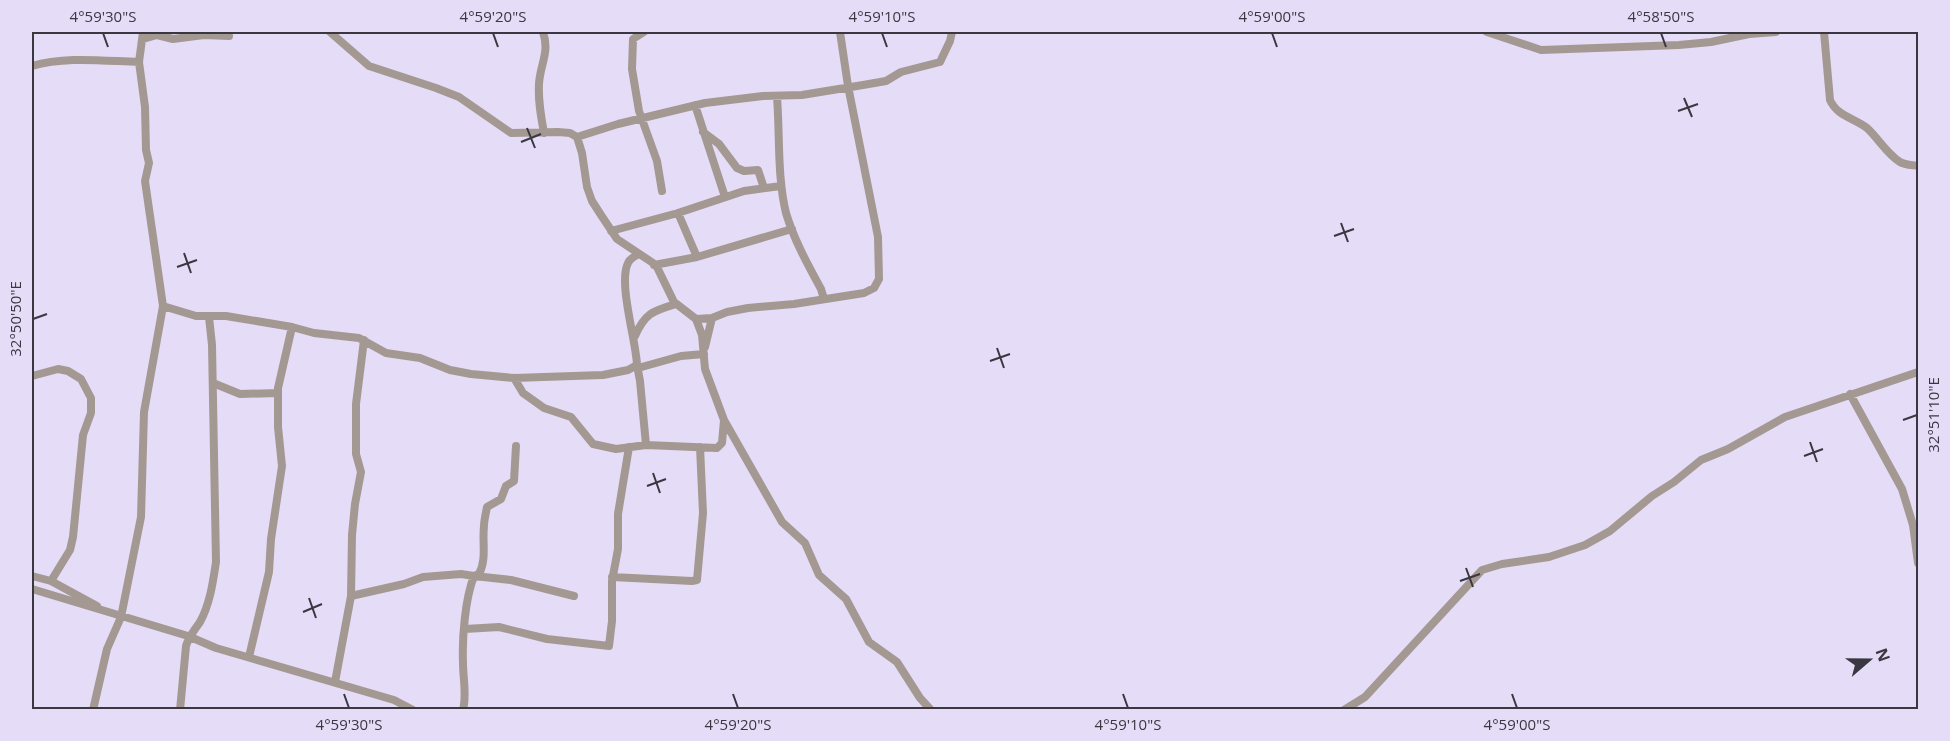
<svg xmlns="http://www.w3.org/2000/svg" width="1950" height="741" font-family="'Open Sans',sans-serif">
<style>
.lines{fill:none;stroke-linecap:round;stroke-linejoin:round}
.minor{stroke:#a49992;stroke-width:8}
.ticks{fill:none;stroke:#3a3741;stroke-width:2}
.neatline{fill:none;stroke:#3a3741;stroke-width:2}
.ticks-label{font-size:15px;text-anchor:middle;fill:#3a3741}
</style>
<rect width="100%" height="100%" fill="#e5ddf7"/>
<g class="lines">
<path class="minor" d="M330,32L369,66L436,88L459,97L511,133L558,132L570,133L577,137L582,153L587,187L592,201L601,215L617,239L656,265L674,302L696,319L702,335L705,369L724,420L782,522L805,543L819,575L846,599L869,642L897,662L920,698L931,710
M543,32C550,53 540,64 539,84C538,101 541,117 544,133
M644,32L633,39L632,69L639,111L657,161L662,191
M1487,32L1541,50L1679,45L1711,42L1749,34L1776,32
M1824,32L1830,100C1837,116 1854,118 1867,128C1878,138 1887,154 1900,162C1905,165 1913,165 1918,166
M143,39L157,35L173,39L204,35L229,36
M32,66C65,56 104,61 139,62
M777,97C780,135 777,176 786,213C794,240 808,265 821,289L824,299
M695,105L725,197
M703,132L719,144L737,168L744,171L758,170L764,188
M577,137L618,124L705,103L763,96L802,95L863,85L886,81L901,72L940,62L950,41L952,32
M678,213L697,257
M611,231L678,213L744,191L781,186
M654,265L697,257L792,229
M163,306L196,316H226L292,327L314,333L359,338L386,353L420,358L450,370L471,374L514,378L603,375L628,370L637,365C636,340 618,283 628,263C630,258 635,256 639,254
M696,319L712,318L727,312L748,308L794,304L864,293L874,288L879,279L878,237L848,86L840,32
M635,336C645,313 653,311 676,304
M705,347L712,318
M637,365L640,381L646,445
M638,368L681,356L704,354
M32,376L58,369L68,371L81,379L91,398V413L83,435L73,537L70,550L51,581
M514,378L523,393L544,408L571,417L593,444L616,449L646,445L717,448L722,443L724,420
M213,383L240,394L278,393
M1850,394L1902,489L1913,525L1918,563
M32,576L51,581L97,606
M612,577L692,581L697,580L703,513L700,447
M32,589L188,636L216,648L394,700L413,710
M351,596L404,584L423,577L461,574L474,576L479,574C487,559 482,542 484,526C484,520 486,513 487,507L501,499L506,486L514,481L516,446
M465,629L499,627L547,639L609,646L612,621V581L618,549V514L629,447
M249,657L269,572L271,539L282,466L278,427V388L292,327
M335,682L351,596L352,535L355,504L361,472L356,454V404L364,340
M93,710L107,649L121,617L141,517L144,412L163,306L145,181L149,163L146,150L145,107L139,62L143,32
M180,710L186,646C189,636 194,631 200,622C210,604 213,582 216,562L212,345L209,317
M463,710C467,694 463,679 463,663C462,638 465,599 474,576L511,580L574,596
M1344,710L1365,697L1482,570L1502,564L1549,557L1585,545L1610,531L1652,496L1674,482L1701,460L1728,449L1785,417L1918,372"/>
</g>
<path class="ticks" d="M103,33L108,47M493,33L498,47M882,33L887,47M1272,33L1277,47M1661,33L1666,47M1684,98L1692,117M1678,111L1698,104M527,128L535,148M521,142L541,134M1341,223L1348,242M1334,236L1354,229M184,253L191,273M177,267L197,260M33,319L47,314M997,348L1004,368M990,361L1010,354M1903,420L1917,415M1810,442L1817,462M1804,456L1823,449M653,473L660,493M647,486L666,479M1466,568L1473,587M1460,581L1480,574M309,598L316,618M303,612L322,604M344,694L349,708M733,694L738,708M1123,694L1128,708M1512,694L1517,708"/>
<rect width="1950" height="741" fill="none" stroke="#e5ddf7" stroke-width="66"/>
<g transform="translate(1869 660) rotate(70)" stroke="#e5ddf7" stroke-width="4.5" paint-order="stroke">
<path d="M0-4.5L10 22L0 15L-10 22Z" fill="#3a3741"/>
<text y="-9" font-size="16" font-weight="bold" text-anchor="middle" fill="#3a3741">N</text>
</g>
<rect x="33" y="33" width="1884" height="675" class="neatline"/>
<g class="ticks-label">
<text x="103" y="22">4°59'30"S</text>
<text x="493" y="22">4°59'20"S</text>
<text x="882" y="22">4°59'10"S</text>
<text x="1272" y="22">4°59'00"S</text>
<text x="1661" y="22">4°58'50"S</text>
<text transform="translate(16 319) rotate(-90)" y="5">32°50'50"E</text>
<text transform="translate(1934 415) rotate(-90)" y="5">32°51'10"E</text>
<text x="349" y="730">4°59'30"S</text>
<text x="738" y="730">4°59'20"S</text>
<text x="1128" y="730">4°59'10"S</text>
<text x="1517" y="730">4°59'00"S</text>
</g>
</svg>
